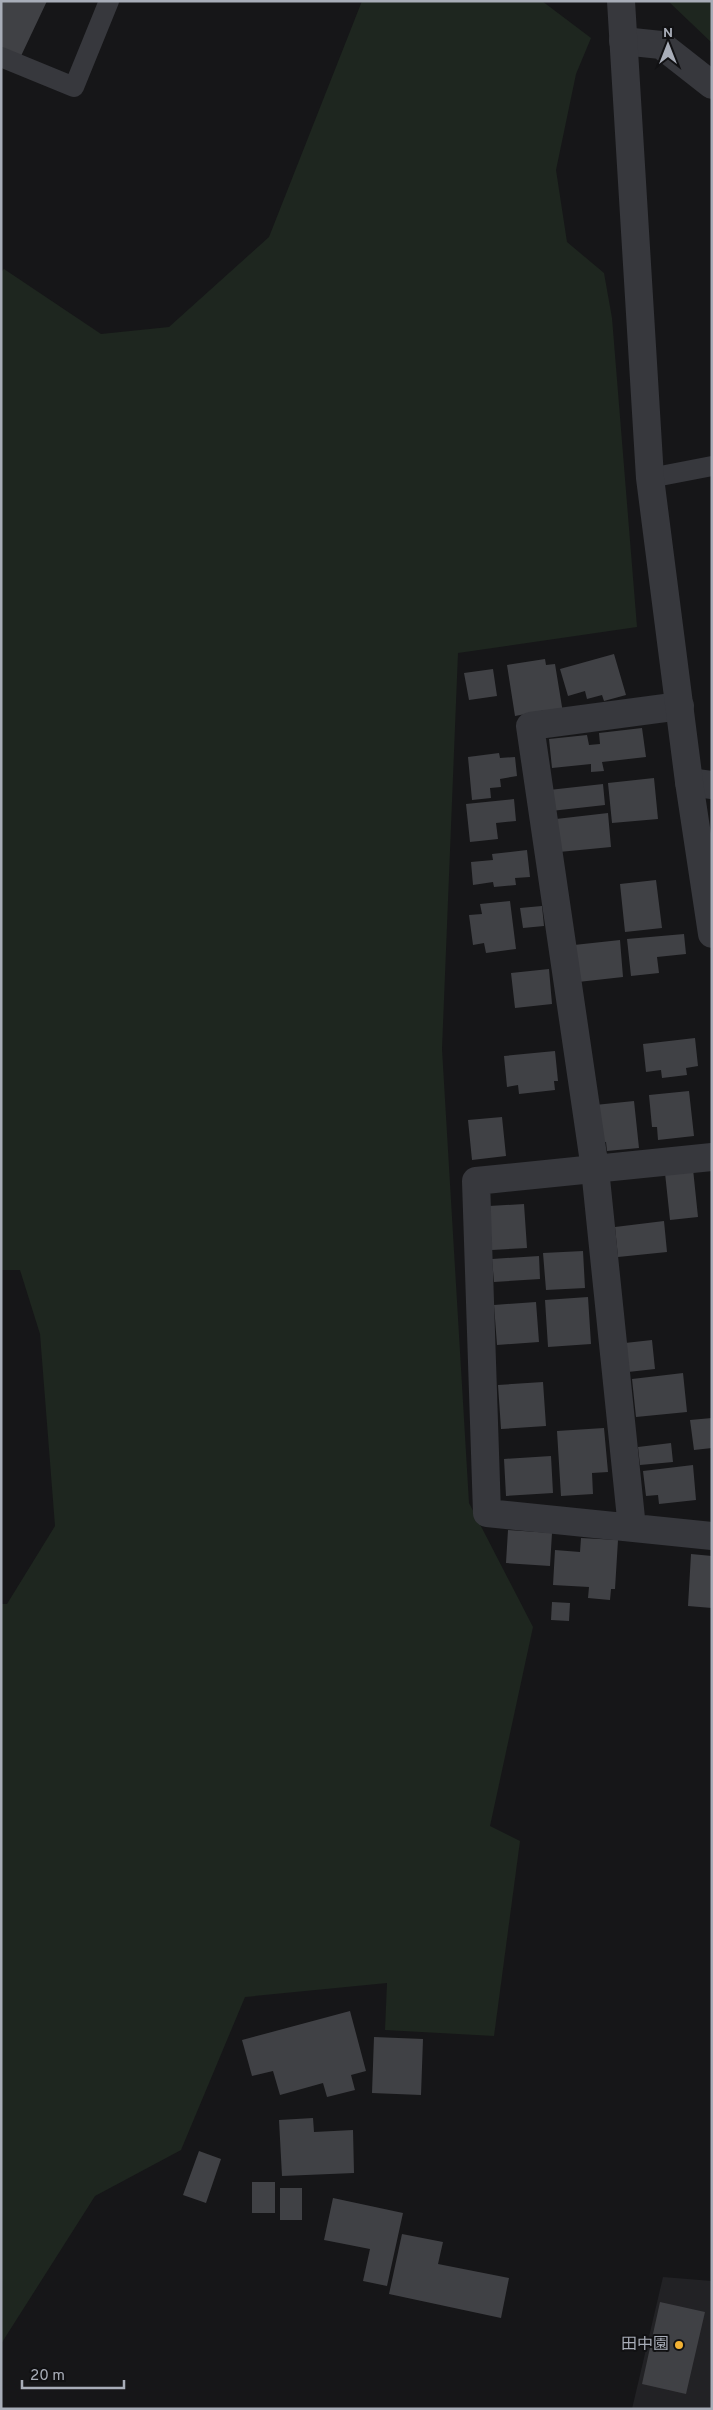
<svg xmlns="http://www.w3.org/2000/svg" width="713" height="2410" font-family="Overpass,'Noto Sans JP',sans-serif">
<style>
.built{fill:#222225}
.green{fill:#1e261f}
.building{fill:#404145}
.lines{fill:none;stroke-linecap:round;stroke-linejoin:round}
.service{stroke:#37383d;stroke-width:20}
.minor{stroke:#37383d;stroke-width:28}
.tertiary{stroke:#37383d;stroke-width:28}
.poi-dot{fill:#f2b134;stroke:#111113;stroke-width:2}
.labels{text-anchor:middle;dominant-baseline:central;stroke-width:4;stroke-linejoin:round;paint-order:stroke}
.poi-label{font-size:16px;fill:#a8adb8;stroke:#111113;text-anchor:end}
</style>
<rect width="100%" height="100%" fill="#161618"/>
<path class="built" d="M663,2277L712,2281V2409H632Z"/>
<path class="green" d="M362,1H542L591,38L576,74L556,170L567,242L604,273L612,318L637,627L458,653L442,1049L469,1503L533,1627L490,1826L520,1841L494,2036L385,2030L387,1983L245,1997L181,2150L95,2196L1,2344V1604H7L55,1526L40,1334L20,1270H1V272L4,269L101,334L169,327L269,237Z
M668,1H712V43Z"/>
<path class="building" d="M1,1H47L21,56L1,47Z
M614,654L626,695L604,701L602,695L587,699L585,691L568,696L560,669Z
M545,659L546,665L555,664L563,713L546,710L515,716L507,665Z
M493,669L497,696L469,700L464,673Z
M642,728L646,757L602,762L604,771L591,772V764L552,768L549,739L587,735L589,745L600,744L599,733Z
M499,753L500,758L515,757L517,776L500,779L501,787L490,788L491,798L472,800L468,757Z
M654,778L658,819L612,823L608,783Z
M603,784L605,805L551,811L549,790Z
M514,799L516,821L496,823L498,839L470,842L466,804Z
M608,813L611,847L559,852L556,819Z
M527,850L530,877L515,878L516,885L494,887L493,882L473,885L471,862L493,860L492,854Z
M656,880L662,928L625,932L620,884Z
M510,901L516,949L486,953L484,943L473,945L469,915L482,914L480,904Z
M542,906L544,926L523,928L520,908Z
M684,934L686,954L657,957L659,973L631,976L627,939Z
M620,940L623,977L578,982L574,945Z
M549,969L552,1004L515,1008L511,973Z
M695,1038L698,1066L686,1068L687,1075L662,1078L661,1070L646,1072L643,1044Z
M555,1051L558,1081H554L555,1090L519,1094L518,1085L507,1087L504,1056Z
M689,1091L694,1136L658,1140L657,1127H652L649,1095Z
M634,1101L639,1148L607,1151L606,1142H599L595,1105Z
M502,1117L506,1156L472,1160L468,1120Z
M693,1169L698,1217L670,1220L665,1173Z
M524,1204L527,1248L492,1250L489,1206Z
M664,1221L667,1252L618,1257L615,1227Z
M583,1251L585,1288L546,1290L543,1253Z
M539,1256L540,1279L494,1282L492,1259Z
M588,1297L591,1344L548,1347L545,1300Z
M536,1302L539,1342L497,1345L494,1305Z
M652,1340L655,1369L628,1372L625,1343Z
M683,1373L687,1412L636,1417L632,1379Z
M543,1382L546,1426L501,1429L498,1385Z
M712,1418V1448L694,1450L690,1420Z
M604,1428L608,1472L592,1473L593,1494L561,1496L557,1431Z
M671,1443L673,1462L640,1465L638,1447Z
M551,1456L553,1493L506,1496L504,1459Z
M693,1465L696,1500L659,1504L658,1495L646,1496L643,1471Z
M508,1530L552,1533L550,1566L506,1563Z
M581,1538L618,1540L615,1589H611L610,1600L588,1598L589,1587L553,1585L555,1550L580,1552Z
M691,1554L712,1556V1608L688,1606Z
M552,1602L570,1603L569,1621L551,1620Z
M350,2011L366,2071L351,2075L355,2090L327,2097L323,2083L280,2095L273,2071L252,2076L242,2040Z
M374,2037L423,2039L421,2095L372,2093Z
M313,2118L314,2132L353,2130L354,2173L282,2176L279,2120Z
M199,2151L221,2159L206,2203L183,2195Z
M252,2182H275V2213H252Z
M280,2188H302V2220H280Z
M333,2198L403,2213L387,2286L363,2281L370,2249L324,2240Z
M402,2234L443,2242L438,2264L509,2278L501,2318L389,2294Z
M660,2302L705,2312L686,2394L642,2384Z"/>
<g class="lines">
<path class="service" d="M1,57L74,87L109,1
M650,478L712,466"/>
<path class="minor" d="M623,41L661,45L712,85
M689,782L712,785
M712,1157L476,1181L487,1513L712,1536
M632,1528L595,1169L530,726L680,706"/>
<path class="tertiary" d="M621,1L650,478L689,782L712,934"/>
</g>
<circle class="poi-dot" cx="679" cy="2345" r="5"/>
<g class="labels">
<g class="poi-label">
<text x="669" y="2345">田中園</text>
</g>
</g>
<rect width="713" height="2410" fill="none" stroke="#a8adb8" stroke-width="5"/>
<g transform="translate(668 45)" stroke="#111113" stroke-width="4" paint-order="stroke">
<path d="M0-4L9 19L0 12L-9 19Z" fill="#a8adb8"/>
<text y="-8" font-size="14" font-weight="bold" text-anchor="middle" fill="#a8adb8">N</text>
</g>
<path d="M22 2380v8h102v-8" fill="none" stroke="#a8adb8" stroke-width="2.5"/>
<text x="30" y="2380" font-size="15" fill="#a8adb8" stroke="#111113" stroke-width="4" paint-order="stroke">20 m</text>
</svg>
